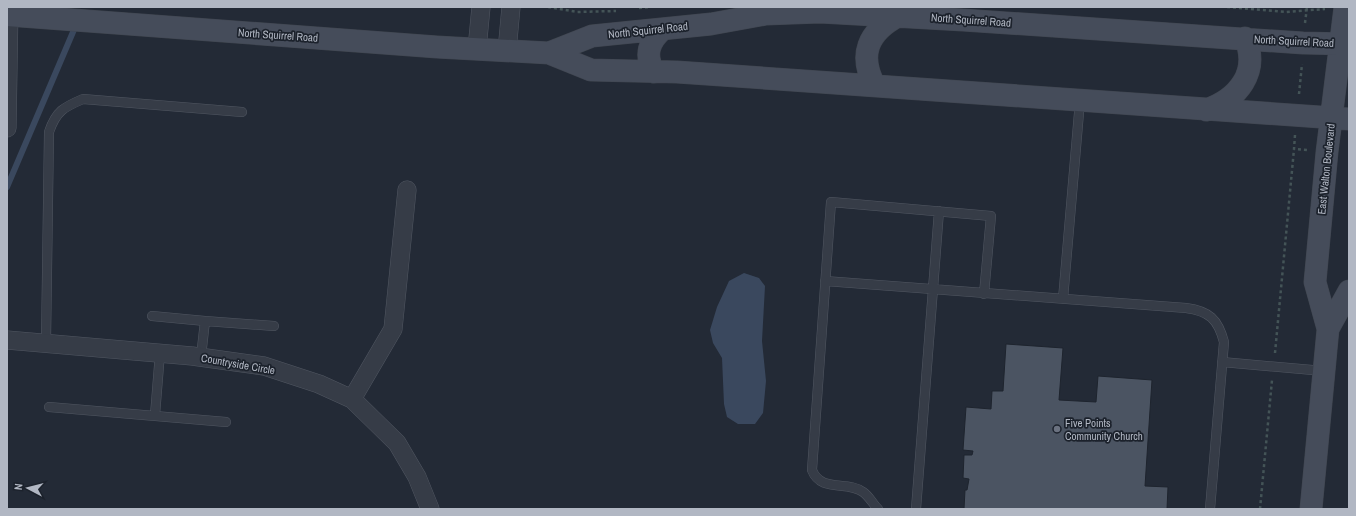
<svg xmlns="http://www.w3.org/2000/svg" width="1356" height="516" font-family="'Archivo Narrow',sans-serif">
<style>
.water{fill:#3a485e}
.lines{fill:none;stroke-linecap:round;stroke-linejoin:round}
.stream{stroke:#3a485e;stroke-width:6}
.building{fill:#4b5462;stroke:#1e242e}
.lane-casing{stroke:#515762;stroke-width:10}
.street-casing{stroke:#515762;stroke-width:19}
.secondary-casing{stroke:#404650;stroke-width:23}
.path{stroke:#445457;stroke-width:2.5;stroke-dasharray:3 3;stroke-linecap:butt}
.lane{stroke:#363c47;stroke-width:9}
.street{stroke:#363c47;stroke-width:18}
.secondary{stroke:#454c5a;stroke-width:22}
.worship-dot{fill:#6b7280;stroke:#1c222c;stroke-width:1.5}
.labels{text-anchor:middle;dominant-baseline:central;stroke-width:3.5;stroke-linejoin:round;paint-order:stroke}
.street-label{font-size:11px;fill:#b1b7c3;stroke:#1c222c}
.poi-label{font-size:11px;fill:#b1b7c3;stroke:#1c222c;text-anchor:start}
</style>
<rect width="100%" height="100%" fill="#232a36"/>
<path class="water" d="M744,273L759,278L765,286L762,341L766,381L763,413L755,424H738L727,417L724,404L722,358L713,343L710,330L717,307L729,281Z"/>
<g class="lines">
<path class="stream" d="M7,187L76,25"/>
</g>
<path class="building" d="M1006,344L1063,348L1059,400L1096,402L1098,376L1152,380L1145,486L1168,487L1167,509H964L965,490H967L969,479L963,478L964,455H972L973,451L963,450L966,407L991,409L992,391H1003Z"/>
<g class="lines">
<defs>
<path id="lane" d="M825,281L1186,308C1209,311 1218,319 1224,342L1210,509
M1063,299L1080,101
M152,316L205,321
M46,343L49,132C56,111 64,107 83,99L242,112
M201,357L205,321L274,326
M1222,362L1324,371
M49,407L226,422
M155,415L160,353
M878,509C873,504 869,496 863,492C847,480 821,493 812,470L831,202L991,216L984,294
M916,509L939,211"/>
<path id="street" d="M477,49L481,7
M507,51L511,7
M7,128L9,7
M7,340L192,356L264,366L319,384L352,399L397,443L417,477L430,509
M352,399L393,329L407,190"/>
<path id="secondary" d="M7,15L437,47L549,53L591,70L677,72L1349,119
M549,53L592,36L711,24L766,14L820,12L963,20L1303,43L1349,44
M654,72C644,55 649,41 663,29
M875,86C858,55 868,32 898,16
M1206,110C1238,99 1260,72 1245,38
M1328,329L1349,291
M1311,509L1328,329L1315,282L1327,152L1345,7"/>
</defs>
<use href="#lane" class="lane-casing"/>
<use href="#street" class="street-casing"/>
<use href="#secondary" class="secondary-casing"/>
<path class="path" d="M548,7L577,12L616,11
M1227,7L1286,12L1325,9
M639,8L651,7
M1305,23L1307,7
M1299,94L1302,64
M1295,135L1294,149L1307,150
M1275,353L1294,149
M1260,509L1272,380"/>
<use href="#lane" class="lane"/>
<use href="#street" class="street"/>
<use href="#secondary" class="secondary"/>
</g>
<circle class="worship-dot" cx="1057" cy="429" r="4"/>
<g class="labels">
<g class="street-label">
<text transform="translate(971 20) rotate(4)">North Squirrel Road</text>
<text transform="translate(648 30) rotate(-6)">North Squirrel Road</text>
<text transform="translate(278 35) rotate(4)">North Squirrel Road</text>
<text transform="translate(1294 41) rotate(3)">North Squirrel Road</text>
<text transform="translate(1326 169) rotate(-84)">East Walton Boulevard</text>
<text transform="translate(238 364) rotate(10)">Countryside Circle</text>
</g>
<g class="poi-label">
<text x="1065" y="423">Five Points<tspan x="1065" dy="13">Community Church</tspan></text>
</g>
</g>
<rect width="1356" height="516" fill="none" stroke="#b1b7c3" stroke-width="16"/>
<g transform="translate(28 488) rotate(277)" stroke="#1c222c" stroke-width="3" paint-order="stroke">
<path d="M0-3L7 15L0 10L-7 15Z" fill="#b1b7c3"/>
<text y="-6" font-size="11" font-weight="bold" text-anchor="middle" fill="#b1b7c3">N</text>
</g>
</svg>
